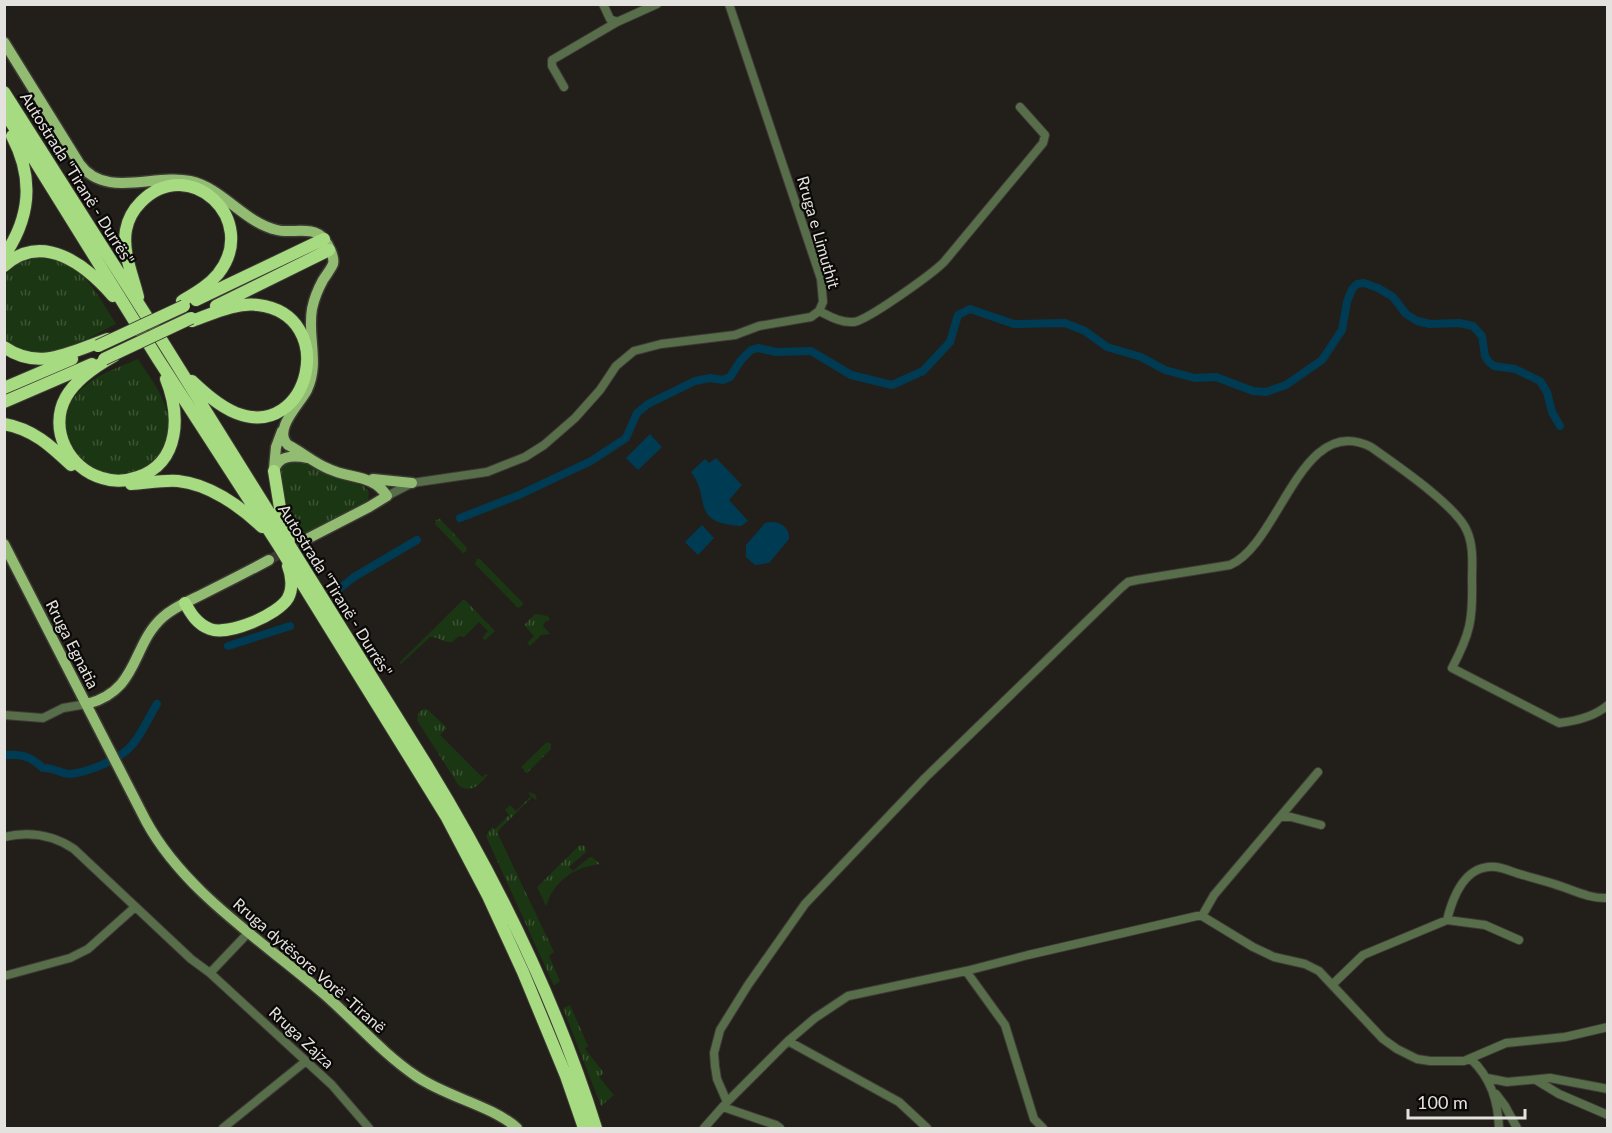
<svg xmlns="http://www.w3.org/2000/svg" width="1612" height="1133" font-family="Lato,sans-serif">
<style>
.grass{fill:url(#grass-tufts)}
.water{fill:#003b54}
.lines{fill:none;stroke-linecap:round;stroke-linejoin:round}
.canal{stroke:#003b54;stroke-width:8}
.major-tunnel{stroke:#3f3c37;stroke-width:10;stroke-dasharray:10 5;stroke-linecap:butt}
.minor-casing{stroke:#3d3a35;stroke-width:10}
.major-casing{stroke:#3d3a35;stroke-width:13}
.highway-casing{stroke:#3d3a35;stroke-width:14}
.minor{stroke:#586d4a;stroke-width:8}
.major{stroke:#91bc72;stroke-width:10}
.highway{stroke:#a7db81;stroke-width:12}
.highway-bridge-casing{stroke:#3d3a35;stroke-width:14;stroke-linecap:butt}
.highway-bridge{stroke:#a7db81;stroke-width:12}
.labels{text-anchor:middle;dominant-baseline:central;stroke-width:4.5;stroke-linejoin:round;paint-order:stroke}
.street-label{font-size:16px;fill:#e4e2de;stroke:#0b0907}
</style>
<defs>
<pattern id="grass-tufts" width="24" height="20" patternUnits="userSpaceOnUse" patternTransform="scale(1.5)"><rect width="24" height="20" fill="#1b3612"/><path d="M3 7l-1-3M5 7V3M7 7l1-3M15 17l-1-3M17 17v-4M19 17l1-3" fill="none" stroke="#3c5334"/></pattern>
</defs>
<rect width="100%" height="100%" fill="#221f1a"/>
<path class="grass" d="M39,257C82,260 95,291 116,324C80,342 45,367 6,341L5,275L18,263Z
M138,359C149,376 163,394 168,415C171,426 168,440 162,450C127,515 20,441 85,386C100,373 120,367 138,359Z
M303,460L336,477L364,486L369,492L368,501L366,504L298,539C284,517 282,492 279,467L284,462Z
M440,519L467,548L466,552L463,553L435,524L436,520Z
M477,559H480L523,603L522,606L518,608L475,564Z
M464,599L495,631L485,640L482,638L488,631L479,622L464,637L459,636L452,642C444,643 438,636 430,637L401,664L399,663Z
M535,614L548,616L550,620L545,622L543,626L550,634L541,635L530,646L527,643L534,636L524,625Z
M424,709H427L447,728L440,735L482,777L486,774L488,775C479,784 473,794 459,786L417,720L419,712Z
M547,742L551,744V749L527,773L521,767Z
M528,792L535,794L537,801L532,797L497,832L554,952L549,956L560,981L554,986L486,836L492,827L495,829L509,815L505,810L510,805L516,811L531,796Z
M580,845L585,846L586,852L569,867L573,871L590,857H592L600,864C574,867 554,881 546,906L537,887Z
M570,1005L588,1046L585,1049L604,1073L599,1077L614,1095L601,1106L563,1008Z"/>
<path class="water" d="M650,434L662,447L638,470L626,458Z
M716,458L742,485L729,500L748,521L741,526C689,523 712,499 691,472L705,459L709,463Z
M769,522C780,521 790,527 789,539L769,563L755,565L746,557V545L765,523Z
M702,525L714,538L698,555L685,542Z"/>
<g class="lines">
<path class="canal" d="M460,518L519,495L591,461L626,438L637,413L648,404L695,381L710,378L723,380L730,377L741,360L751,350L758,348L776,352L811,351L851,375L892,385L923,371L950,342L958,315L970,309L1014,324L1065,323L1085,331L1107,347L1141,357L1165,370L1195,378L1216,377L1253,391L1266,392L1286,385L1322,360L1342,330L1347,302L1352,289L1357,284L1364,283L1378,288L1393,297L1406,314L1417,321L1430,324L1459,323L1473,326L1482,336L1485,356L1489,362L1494,366L1515,369L1540,381L1547,392L1552,412L1560,426
M339,589L354,577L417,540
M228,646L290,626
M4,755C22,754 30,756 43,768C53,767 61,774 70,774C89,772 121,759 133,744C142,733 149,717 157,704"/>
<path class="major-tunnel" d="M269,560L303,541"/>
<defs>
<path id="minor" d="M603,4L610,19L617,22L657,4
M564,87L552,66V60L617,22
M819,311C831,317 841,323 854,322C868,320 932,274 944,262L1043,143L1045,135L1020,107
M387,496L412,483L487,472L525,457L544,445L575,418L600,390L616,366L634,351L661,344L735,335L759,326L811,317L819,311L823,302L821,279L729,4
M4,715L43,718L63,708L87,704
M1280,817H1291L1321,825
M4,837C30,831 53,835 74,849L191,959L210,973L332,1085L369,1128
M1202,916L1214,895L1318,772
M1447,920L1485,925L1519,940
M966,971L1005,1025L1034,1119L1043,1128
M210,973L249,932
M4,976L70,958L88,949L134,908
M1333,984L1363,955L1447,920C1453,896 1465,864 1496,867C1505,868 1514,873 1523,875C1536,879 1550,882 1563,887C1577,892 1592,899 1608,898
M788,1041L899,1102L927,1128
M1471,1059C1491,1078 1498,1101 1499,1128
M1487,1078L1507,1082L1550,1078L1608,1089
M1536,1080L1559,1094L1608,1115
M1496,1094L1505,1106L1517,1128
M727,1102L717,1079L715,1066L714,1053L720,1030L748,985L805,904L925,778L1121,588L1128,582L1137,580L1230,565C1280,544 1301,411 1371,447C1395,464 1457,506 1467,531C1474,547 1472,565 1472,581C1473,620 1470,634 1452,668L1559,723C1577,721 1594,717 1608,705
M723,1107L776,1125L780,1128
M223,1128L306,1061
M704,1128L727,1102L788,1041L815,1018L848,996L966,971L1028,955L1197,916H1202L1253,947L1274,957L1305,964L1319,971L1383,1039L1397,1049L1417,1059L1430,1061H1464L1506,1043L1565,1037L1608,1027"/>
<path id="major" d="M4,42L79,163C105,200 154,173 190,181C223,188 243,222 277,230C291,234 313,225 324,239C328,244 335,257 333,264C331,269 326,275 323,280C318,289 314,299 312,309C307,337 320,363 307,390C300,404 272,430 288,445C302,452 314,463 329,469C350,479 373,474 387,496L369,507L303,541
M274,468L276,447L282,431
M274,471C278,455 293,455 308,458
M373,479L412,483
M4,544L146,821C185,893 263,941 324,994C355,1021 382,1053 416,1076C446,1097 491,1105 517,1128
M87,704C140,690 131,645 163,617C174,607 189,601 203,594C225,583 247,572 269,560"/>
<path id="highway" d="M4,92L154,328L426,764C496,878 556,1000 596,1128
M4,111L158,359L277,543L446,816L488,896L523,972L566,1076L584,1128
M4,256C31,217 34,178 12,136
M4,266C43,231 86,265 113,296
M138,297C133,276 122,252 126,230C128,219 133,210 141,202C189,153 261,220 218,274C208,286 195,293 182,301
M196,300L324,239
M216,306L329,250
M192,321C212,314 236,302 258,305C340,315 310,442 236,413C219,406 205,393 192,381
M4,347C40,372 72,351 108,339
M114,356C96,366 76,379 66,397C48,429 69,469 102,478C114,482 127,481 138,477C181,462 180,414 166,379
M4,388L72,359
M4,402L92,364
M4,424C33,429 51,446 71,465
M274,471L281,514L291,537
M131,484C147,483 162,480 178,481C209,484 240,506 262,527
M185,603C191,614 197,624 210,629C228,636 278,615 288,598C293,589 292,576 288,566"/>
</defs>
<use href="#minor" class="minor-casing"/>
<use href="#major" class="major-casing"/>
<use href="#highway" class="highway-casing"/>
<use href="#minor" class="minor"/>
<use href="#major" class="major"/>
<use href="#highway" class="highway"/>
<defs>
<path id="highway-bridge" d="M98,346L184,306
M104,359L191,318"/>
</defs>
<use href="#highway-bridge" class="highway-bridge-casing"/>
<use href="#highway-bridge" class="highway-bridge"/>
</g>
<g class="labels">
<g class="street-label">
<text transform="translate(78 178) rotate(58)">Autostrada "Tiranë - Durrës"</text>
<text transform="translate(819 232) rotate(74)">Rruga e Limuthit</text>
<text transform="translate(336 590) rotate(58)">Autostrada "Tiranë - Durrës"</text>
<text transform="translate(73 644) rotate(63)">Rruga Egnatia</text>
<text transform="translate(310 965) rotate(41)">Rruga dytësore Vorë -Tiranë</text>
<text transform="translate(302 1037) rotate(43)">Rruga Zajza</text>
</g>
</g>
<rect width="1612" height="1133" fill="none" stroke="#e4e2de" stroke-width="12"/>
<path d="M1408 1109v9h117v-9" fill="none" stroke="#e4e2de" stroke-width="3"/>
<text x="1417" y="1109" font-size="18" fill="#e4e2de" stroke="#0b0907" stroke-width="4.5" paint-order="stroke">100 m</text>
</svg>
